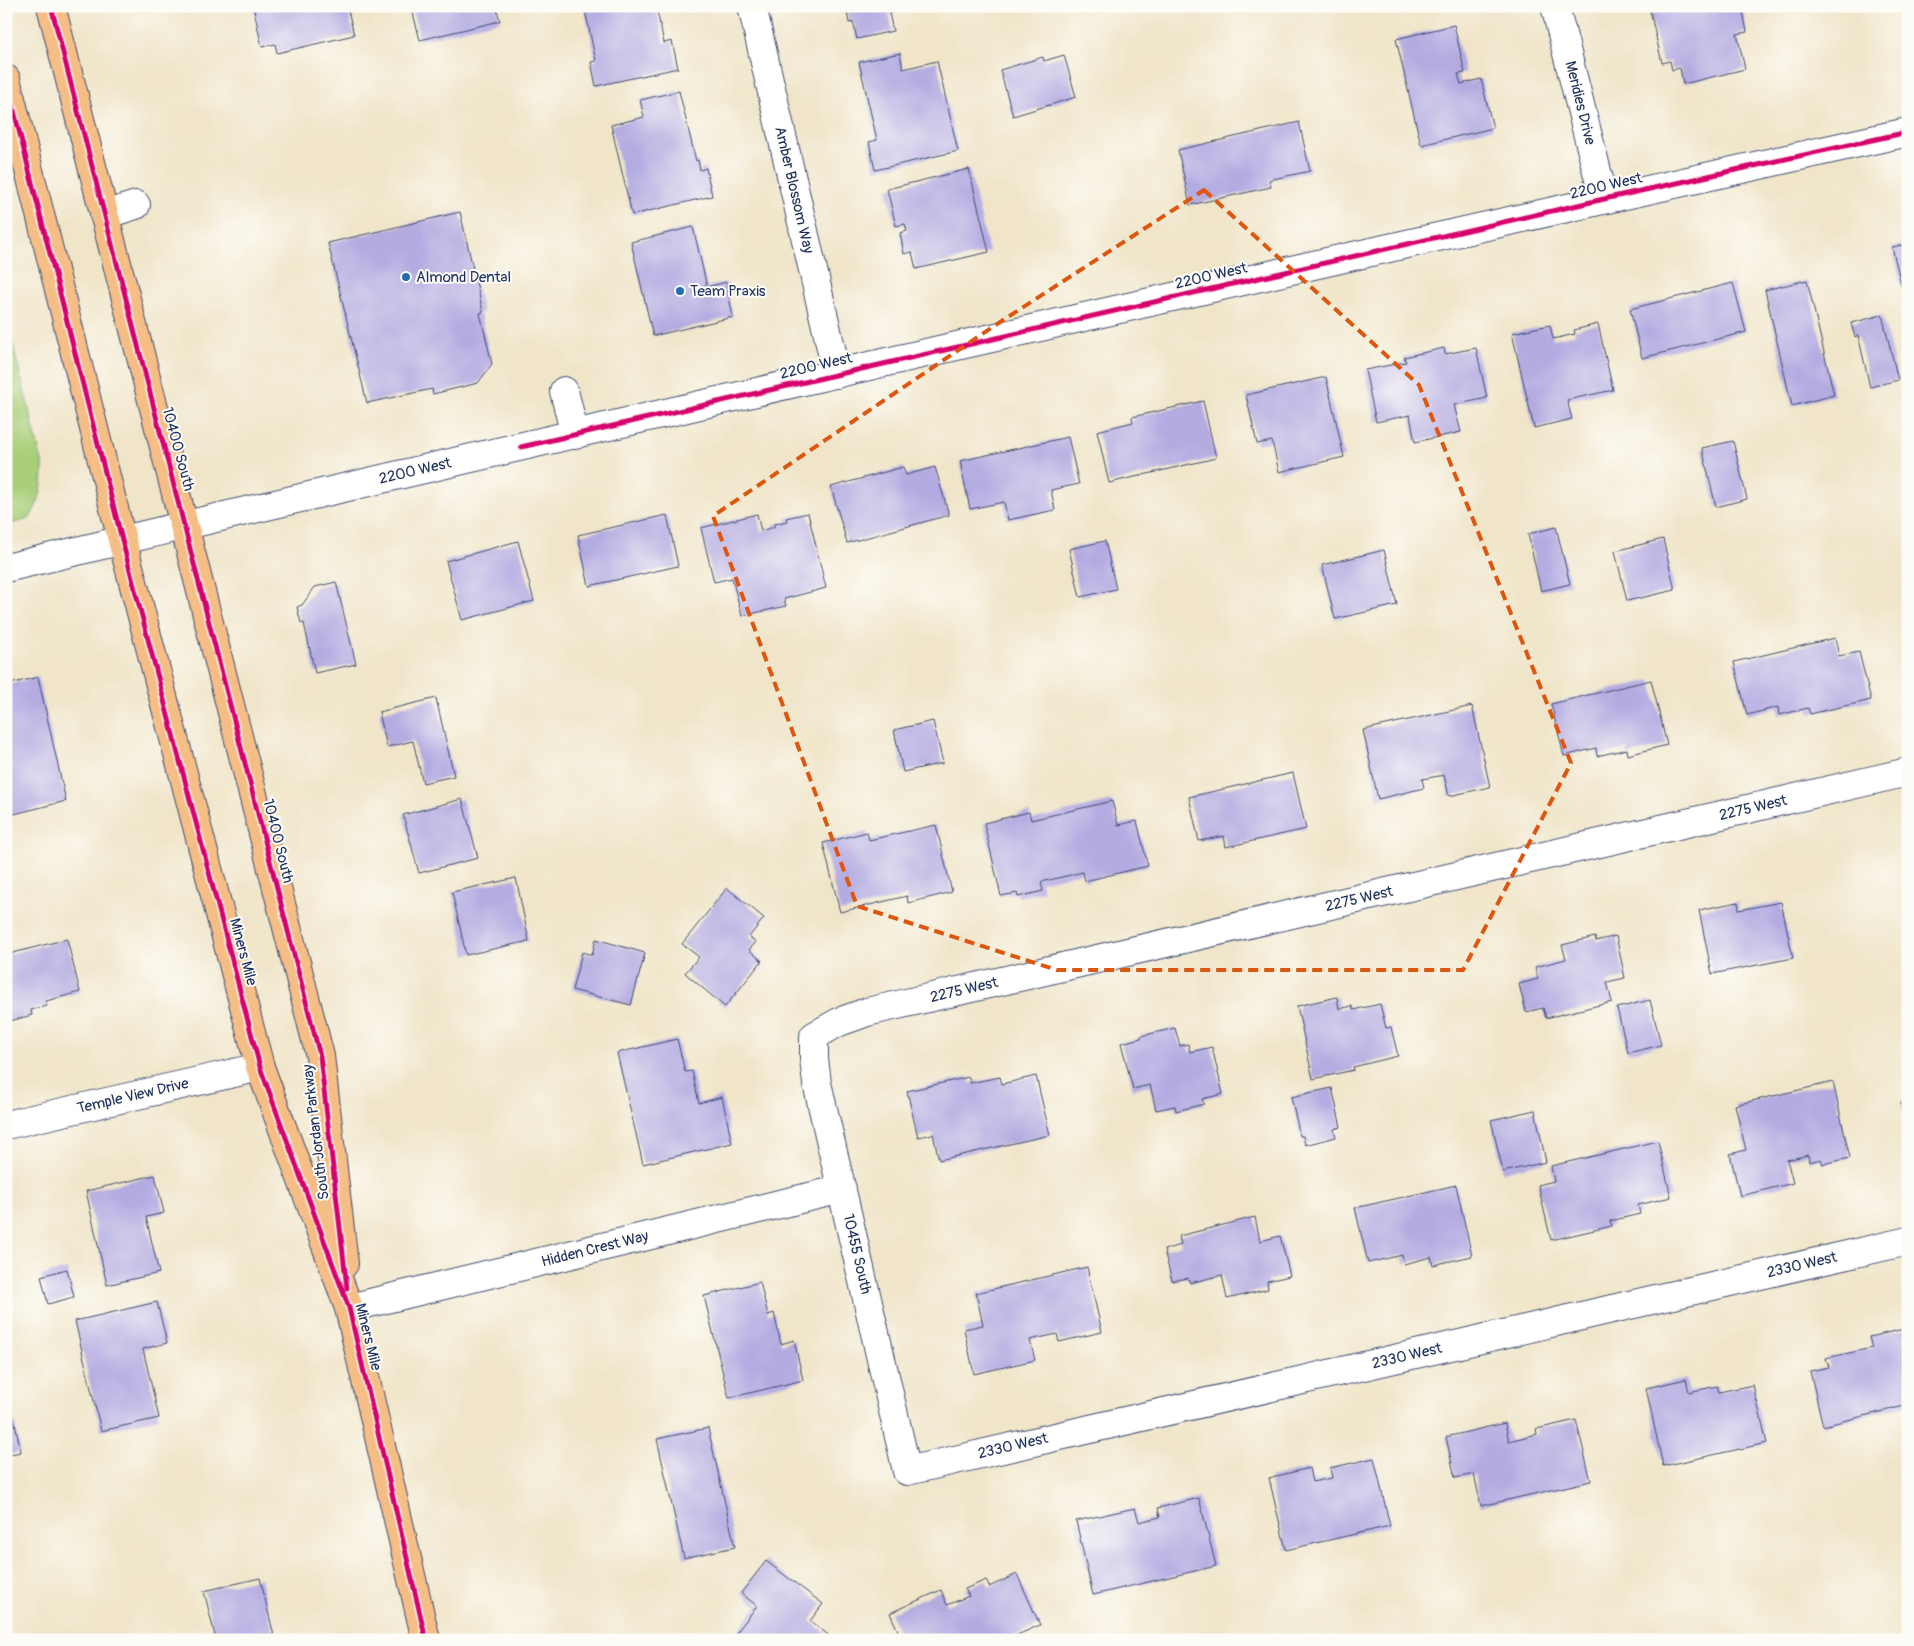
<svg xmlns="http://www.w3.org/2000/svg" width="1914" height="1646" font-family="Pangolin,sans-serif">
<style>
.green{fill:#a9cf79;stroke:#627f6c}
.building{fill:#b4abe1}
.lines{fill:none;stroke-linecap:round;stroke-linejoin:round}
.minor-casing{stroke:#3b4a6e;stroke-width:30}
.major-casing{stroke:#3b4a6e;stroke-width:30}
.minor{stroke:#fff;stroke-width:28}
.major{stroke:#f6be87;stroke-width:28}
.cycleway-casing{stroke:#fdfcf7;stroke-width:8}
.cycleway{stroke:#d6006c;stroke-width:5}
.marked{fill:none;stroke:#de5710;stroke-width:4;stroke-dasharray:10 6;stroke-linejoin:round}
.poi-dot{fill:#1f6fb2;stroke:#fdfcf7;stroke-width:2}
.labels{text-anchor:middle;dominant-baseline:central;stroke-width:4;stroke-linejoin:round;paint-order:stroke}
.street-label{font-size:15px;fill:#1b2f5e;stroke:#fdfcf7}
.poi-label{font-size:15px;fill:#1b2f5e;stroke:#fdfcf7;text-anchor:start}
</style>
<rect width="100%" height="100%" fill="#fdfcf7"/>
<filter id="ink" filterUnits="userSpaceOnUse"><feTurbulence type="fractalNoise" baseFrequency=".02" numOctaves="2"/><feDisplacementMap in="SourceGraphic" scale="10" xChannelSelector="R" yChannelSelector="G"/><feConvolveMatrix kernelMatrix="1 2 1 2 8 2 1 2 1" color-interpolation-filters="sRGB"/></filter>
<filter id="wash" filterUnits="userSpaceOnUse"><feTurbulence type="fractalNoise" baseFrequency=".0096" numOctaves="4" result="noise"/><feDisplacementMap in="SourceGraphic" scale="20" xChannelSelector="R" yChannelSelector="G"/><feGaussianBlur stdDeviation="1.12" result="paint"/><feColorMatrix in="noise" values="0 0 0 0 0 0 0 0 0 0 0 0 0 0 0 0 0 1.4 0 .05"/><feComposite in="paint" operator="in"/></filter>
<g filter="url(#wash)">
<rect width="100%" height="100%" fill="#f0e5c9"/>
<path class="green" d="M6,318L43,466C43,487 40,502 29,519L6,525Z"/>
<g id="blocks">
<path class="building" d="M253,6H347L354,35L277,53L275,44L262,47Z
M411,6H496L500,21L420,40Z
M584,6H656L664,43L672,41L678,68L596,86L591,62L596,61Z
M846,6H916V7L889,13L893,31L857,39L853,22L849,23Z
M1649,6H1729L1730,9L1742,6L1747,32L1737,34L1745,69L1683,84L1680,68L1672,70L1670,61L1662,63Z
M1454,25L1465,73L1458,74L1461,84L1481,79L1493,128L1421,145L1396,39Z
M900,53L903,69L937,61L958,151L875,170L869,142L877,140L859,62Z
M1064,55L1076,97L1013,116L1000,70L1043,57L1044,61Z
M679,91L696,161L698,160L700,170L706,168L712,196L632,215L611,125L644,117L640,100Z
M1299,122L1310,171L1269,180L1271,187L1190,205L1178,150Z
M969,169L989,252L916,269L912,252L904,254L900,233L907,231L905,224L896,226L887,189Z
M460,212L483,312L480,313L492,364L478,383L433,394L432,389L367,403L328,243Z
M693,227L707,287L726,282L733,317L653,336L631,242Z
M1908,244V295L1904,296L1892,247Z
M1807,280L1834,395L1792,406L1765,290Z
M1733,283L1746,332L1642,358L1630,309Z
M1882,315L1898,380L1870,387L1858,335L1855,337L1851,323Z
M1598,324L1613,390L1567,400L1572,419L1534,428L1512,333L1550,325L1553,339L1575,334L1574,330Z
M1444,348L1445,354L1476,348L1487,398L1454,405L1461,432L1415,442L1410,415L1376,422L1365,370L1406,362L1404,357Z
M1326,377L1344,457L1279,472L1272,441L1257,444L1246,395Z
M1203,401L1216,458L1109,483L1097,431L1133,422L1132,417Z
M1068,437L1079,484L1051,490L1055,510L1008,520L1004,502L970,509L960,461Z
M1733,441L1747,499L1716,507L1702,448Z
M903,467L906,475L935,467L949,515L847,543L831,487Z
M808,513L826,588L784,599L786,606L742,616L732,578L714,582L701,528L757,514L761,531L774,527V524L787,521L786,518Z
M667,515L678,566L589,586L578,535Z
M1556,527L1570,584L1541,591L1528,534Z
M1663,539L1675,590L1627,601L1615,551Z
M518,541L534,601L462,620L446,561Z
M1105,541L1116,589L1080,597L1069,549Z
M1384,550L1397,605L1335,619L1322,565Z
M336,582L356,664L315,673L304,623H301L297,607L302,605L315,587Z
M1835,638L1839,656L1859,652L1871,700L1810,714L1808,708L1779,715L1778,707L1747,715L1734,662Z
M38,677L66,801L6,816V685Z
M1651,680L1667,745L1628,755L1627,749L1597,756L1596,748L1564,756L1551,704Z
M436,698L454,776L423,783L413,741L387,747L379,712Z
M1472,706L1490,787L1449,796L1444,775L1422,779L1424,788L1378,799L1363,730Z
M933,721L943,763L903,772L894,730Z
M1293,773L1306,829L1226,847L1224,836L1199,841L1189,797Z
M462,799L478,858L419,873L403,815Z
M1112,801L1118,825L1137,821L1148,866L1085,881L1083,872L1041,882L1043,891L1018,897L1017,893L1001,896L984,823L1029,812L1031,820Z
M936,825L952,892L908,903L907,896L840,912L823,843L867,832L869,840Z
M516,878L529,941L466,955L452,892Z
M727,888L764,918L749,937L756,942L749,950L762,961L725,1007L685,973L699,957L682,944Z
M1738,902L1739,910L1781,902L1793,958L1712,974L1699,910Z
M1616,936L1625,978L1607,982L1612,1002L1546,1018L1543,1008L1526,1012L1519,984L1538,979L1535,967L1566,959L1562,945L1595,937L1596,941Z
M67,939L80,992L46,1001L47,1006L31,1010L32,1015L6,1022V947L9,954Z
M596,939L645,953L631,1005L572,990L582,952L592,955Z
M1337,997L1339,1009L1352,1006L1353,1010L1380,1004L1386,1028L1391,1027L1398,1056L1353,1067L1354,1070L1313,1079L1297,1006Z
M1650,1000L1661,1045L1628,1053L1617,1008Z
M1175,1028L1180,1046L1188,1044L1190,1052L1212,1047L1223,1094L1202,1099L1204,1104L1176,1111L1175,1106L1156,1110L1150,1085L1133,1089L1121,1043L1141,1038V1036Z
M677,1039L685,1072L692,1071L699,1103L722,1097L732,1143L643,1164L617,1053Z
M1036,1076L1050,1135L939,1160L933,1134L918,1137L907,1091L969,1077L970,1083L1000,1077L1002,1084Z
M1833,1082L1850,1158L1823,1164L1821,1159L1809,1162L1808,1155L1787,1160L1793,1183L1740,1196L1730,1154L1746,1150L1735,1105Z
M1332,1088L1341,1127L1334,1129L1336,1137L1305,1145L1303,1136H1300L1291,1097Z
M1908,1101V1132H1907L1901,1102Z
M1535,1110L1546,1162L1503,1172L1491,1120Z
M1658,1141L1671,1197L1638,1205L1640,1214L1610,1221L1612,1226L1551,1240L1538,1185L1554,1181L1551,1166Z
M155,1175L164,1213L146,1217L159,1273L107,1285L86,1191Z
M1456,1185L1472,1256L1433,1265L1431,1257L1404,1264L1402,1255L1368,1263L1355,1208Z
M1255,1217L1260,1241L1280,1236L1290,1276L1267,1281L1268,1289L1227,1299L1222,1275L1190,1283L1188,1278L1172,1281L1164,1250L1181,1245L1179,1236Z
M1087,1267L1102,1332L1059,1342L1057,1334L1030,1340L1035,1360L974,1374L964,1329L983,1325L976,1293Z
M67,1269L74,1297L48,1304L41,1276Z
M760,1282L768,1315L774,1313L781,1344L794,1340L803,1380L729,1398L704,1296Z
M157,1302L167,1343L143,1349L159,1418L101,1431L75,1321Z
M1908,1328V1405L1823,1426L1810,1371L1829,1367L1826,1358L1872,1348L1869,1337Z
M1686,1379L1689,1392L1717,1386L1719,1392L1753,1385L1767,1443L1663,1466L1646,1388Z
M12,1410L21,1452L6,1455V1411Z
M1576,1420L1591,1481L1481,1506L1474,1474L1455,1478L1446,1437L1505,1423L1509,1441L1537,1434L1536,1429Z
M708,1428L735,1547L684,1558L657,1439Z
M1374,1458L1390,1526L1286,1550L1269,1478L1309,1468L1312,1482L1332,1478L1330,1468Z
M1199,1498L1216,1566L1093,1595L1076,1521L1135,1508L1139,1522L1160,1517L1158,1508Z
M766,1561L823,1604L810,1621L835,1640H745L736,1633L757,1606L741,1593Z
M1017,1574L1040,1625L1006,1640H902L890,1613L941,1590L947,1605L969,1596L965,1589L986,1580L989,1587Z
M260,1578L275,1640H216L204,1591Z"/>
</g>
</g>
<g filter="url(#ink)">
<use href="#blocks" fill-opacity="0" stroke="#3b4a6e" stroke-width="1"/>
<g class="lines">
<defs>
<path id="minor" d="M752,6L837,374
M1555,6L1604,199
M104,215L136,205
M564,391L575,435
M6,568C639,416 1273,273 1908,132
M1908,772L867,1012L839,1022L814,1036V1059L817,1083L907,1471L1908,1241
M6,1125L260,1067
M349,1308L842,1189"/>
<path id="major" d="M51,6L320,1056L344,1264
M6,79L122,540L260,1067L349,1308L426,1640"/>
</defs>
<use href="#minor" class="minor-casing"/>
<use href="#major" class="major-casing"/>
<use href="#minor" class="minor"/>
<use href="#major" class="major"/>
<defs>
<path id="cycleway" d="M51,6L320,1056L347,1288
M6,79L122,540L260,1067L349,1308L426,1640
M521,447L1604,199L1908,132"/>
</defs>
<use href="#cycleway" class="cycleway-casing"/>
<use href="#cycleway" class="cycleway"/>
</g>
</g>
<path class="marked" d="M1204,190L1419,385L1571,763L1463,970H1057L857,906L713,516L994,326Z"/>
<g class="poi-dot">
<circle cx="406" cy="277" r="5"/>
<circle cx="680" cy="291" r="5"/>
</g>
<g class="labels">
<g class="street-label">
<text transform="translate(1580 103) rotate(76)">Meridies Drive</text>
<text transform="translate(1606 186) rotate(-13)">2200 West</text>
<text transform="translate(794 190) rotate(77)">Amber Blossom Way</text>
<text transform="translate(1211 276) rotate(-13)">2200 West</text>
<text transform="translate(816 366) rotate(-13)">2200 West</text>
<text transform="translate(178 449) rotate(75)">10400 South</text>
<text transform="translate(415 471) rotate(-13)">2200 West</text>
<text transform="translate(1753 808) rotate(-13)">2275 West</text>
<text transform="translate(278 841) rotate(76)">10400 South</text>
<text transform="translate(1359 899) rotate(-13)">2275 West</text>
<text transform="translate(243 952) rotate(75)">Miners Mile</text>
<text transform="translate(964 990) rotate(-13)">2275 West</text>
<text transform="translate(133 1096) rotate(-13)">Temple View Drive</text>
<text transform="translate(316 1132) rotate(-97)">South Jordan Parkway</text>
<text transform="translate(595 1249) rotate(-14)">Hidden Crest Way</text>
<text transform="translate(857 1254) rotate(77)">10455 South</text>
<text transform="translate(1802 1265) rotate(-13)">2330 West</text>
<text transform="translate(368 1337) rotate(76)">Miners Mile</text>
<text transform="translate(1407 1356) rotate(-13)">2330 West</text>
<text transform="translate(1013 1446) rotate(-13)">2330 West</text>
</g>
<g class="poi-label">
<text x="416" y="277">Almond Dental</text>
<text x="690" y="291">Team Praxis</text>
</g>
</g>
<rect width="1914" height="1646" fill="none" stroke="#fdfcf7" stroke-width="25"/>
</svg>
